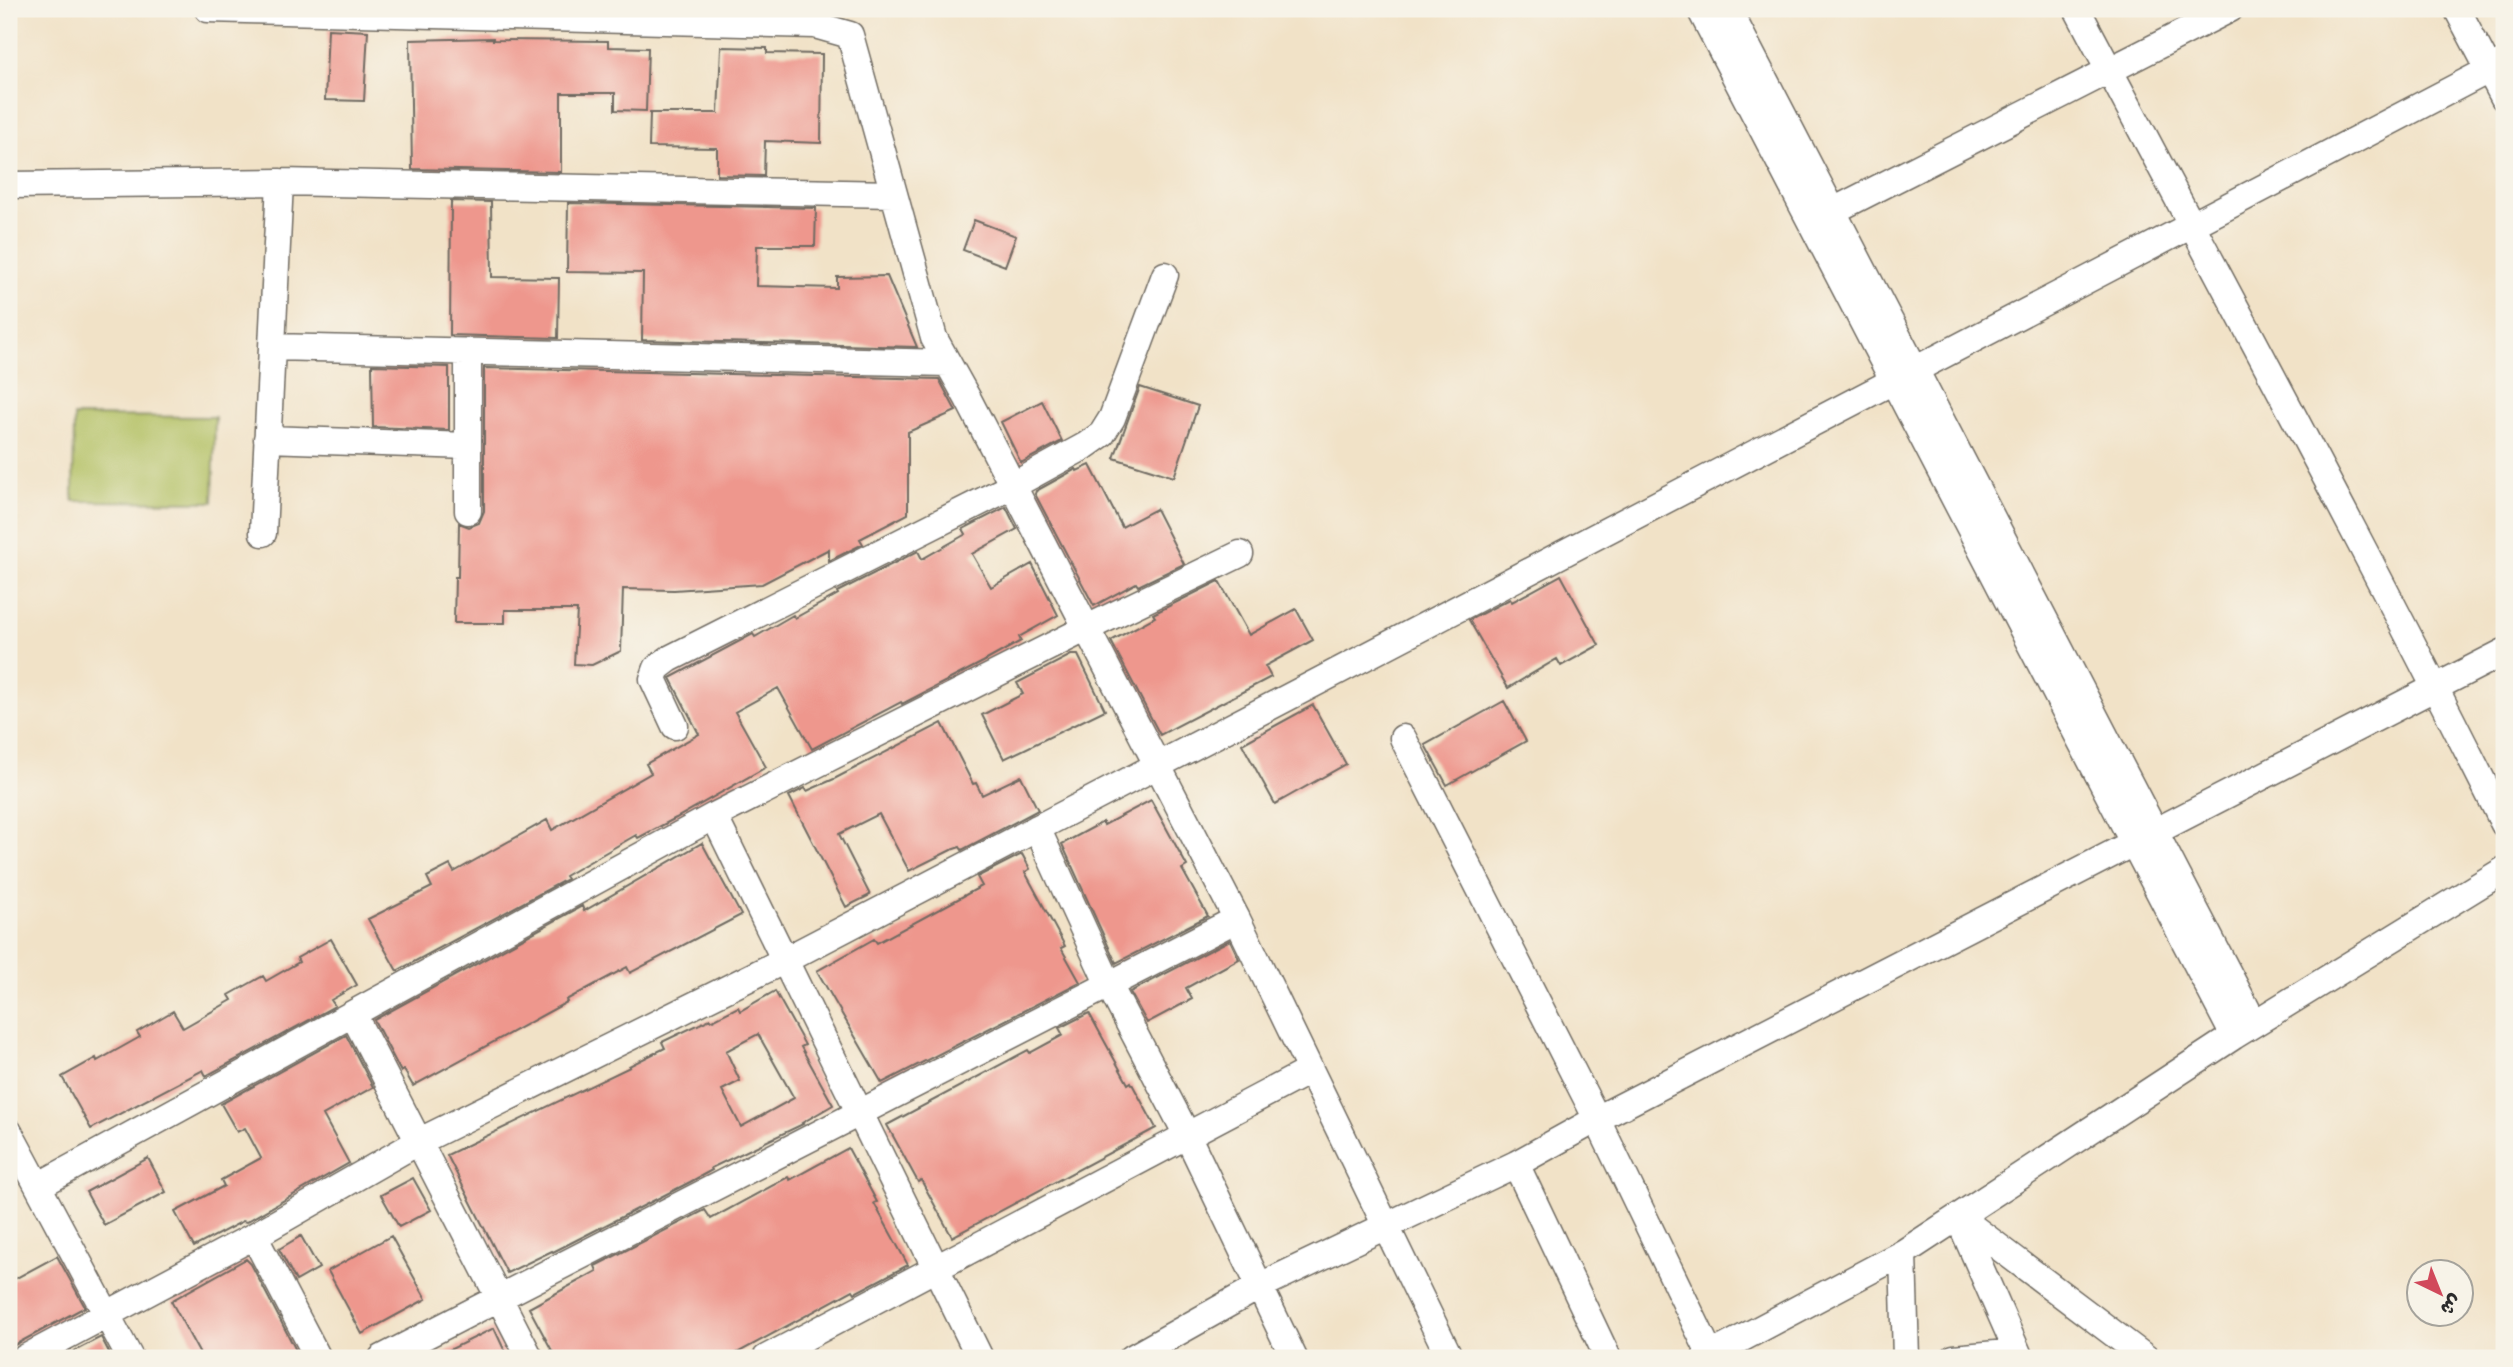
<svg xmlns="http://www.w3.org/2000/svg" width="2513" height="1367" font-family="'Playpen Sans','Playpen Sans Arabic',sans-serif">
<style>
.green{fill:#b1bf61;stroke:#6e7546;stroke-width:2}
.building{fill:#ee978d;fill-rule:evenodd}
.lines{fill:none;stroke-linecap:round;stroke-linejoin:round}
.minor-casing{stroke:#706b62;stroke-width:29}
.minor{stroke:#fff;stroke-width:26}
</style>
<rect width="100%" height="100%" fill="#f7f3e8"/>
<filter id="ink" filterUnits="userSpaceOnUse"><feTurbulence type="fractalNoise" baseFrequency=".0143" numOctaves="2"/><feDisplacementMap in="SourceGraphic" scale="14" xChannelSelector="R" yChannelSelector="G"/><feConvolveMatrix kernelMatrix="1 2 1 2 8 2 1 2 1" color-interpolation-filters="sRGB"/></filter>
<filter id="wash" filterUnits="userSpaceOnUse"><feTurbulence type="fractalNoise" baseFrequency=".00686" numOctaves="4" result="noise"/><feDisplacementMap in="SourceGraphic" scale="28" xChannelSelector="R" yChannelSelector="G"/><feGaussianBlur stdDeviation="1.57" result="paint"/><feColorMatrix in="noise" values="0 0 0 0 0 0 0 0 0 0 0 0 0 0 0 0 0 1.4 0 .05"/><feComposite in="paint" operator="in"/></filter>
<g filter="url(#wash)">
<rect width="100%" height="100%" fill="#f1e2c7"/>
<path class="green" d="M74,416L215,417L213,502L73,501Z"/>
<g id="blocks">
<path class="building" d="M328,29L368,31L364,101L325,100Z
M493,38V40L608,41V47L648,48L646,111L615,110V93H561V172L412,169L410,40Z
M721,47L767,48V53L822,54L821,143L765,141L764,176L717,175V148L649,147L650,113H718Z
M451,201L491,202L492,277L559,278L558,338L450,335Z
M568,203L816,208L815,246H757L756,286L837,288V277L887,276L917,347L642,340L643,273L567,272Z
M974,220L1016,236L1005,266L963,250Z
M372,365L449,367V430L373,427Z
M484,368L939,379L956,411L908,432V514L860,539L863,544L829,561V549L762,584L674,590L623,589L621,651L592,665L574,664L577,610H505V623H454L455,577H458L459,523L469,527L479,523L484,511Z
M1140,387L1198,406L1174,477L1114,458Z
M1042,401L1062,441L1021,463L1001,422Z
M1090,465L1122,527L1156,509L1184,564L1138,586L1136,583L1094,606L1035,494L1036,491L1076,469L1077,471Z
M1006,507L1017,529L972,554L991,587L1032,564L1058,615L1019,637L1021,641L983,662L902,704L901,702L812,749L778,688L735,712L766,767L676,818L638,838L636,835L565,876L567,879L397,971L368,919L432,887L427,877L450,865L454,872L547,820L552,830L651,773L646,764L699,734L670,678L753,634L755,637L793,615L795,618L838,594L837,592L918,551L922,559L966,534L963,529Z
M1561,575L1599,645L1561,666L1557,659L1508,688L1469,620L1510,599L1512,602Z
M1219,581L1249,635L1296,609L1313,640L1265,666L1271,677L1160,735L1111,641L1155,617L1153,614Z
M1071,655H1078L1105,710L1004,759L982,715L1023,694L1017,683Z
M1504,701L1526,741L1447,785L1425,745Z
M1313,705L1346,764L1275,804L1242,744Z
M942,723L973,784L976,783L982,795L1021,776L1038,810L962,850L960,847L951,850L909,871L879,814L839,834L870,895L846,907L789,796L805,788L807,791L834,779Z
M1151,800L1187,866L1182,869L1208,916L1116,963L1062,844L1103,822L1104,825Z
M702,843L741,915L630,973L627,967L566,1000L567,1002L413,1086L404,1070L401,1072L374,1020L582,906L584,911Z
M1022,854L1030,869L1025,872L1065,946L1061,948L1080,982L882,1083L817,971L874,939L877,943L982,886L977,877Z
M331,939L357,985L331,1000L335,1006L206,1076L203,1070L91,1129L62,1077L96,1058L97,1061L140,1037L137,1032L173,1011L183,1028L232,1000L229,995L263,976L266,981L299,962L297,958Z
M1230,940L1239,959L1186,988L1192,999L1147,1023L1130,992Z
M775,991L805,1045L801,1047L833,1105L802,1123L803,1124L711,1168L712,1170L690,1182L553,1252L552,1251L507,1273L447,1155L630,1067L629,1066L665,1048L662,1042L710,1019L711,1021L738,1007L740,1011ZM758,1034L794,1098L741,1127L722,1090L740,1081L726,1051Z
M1089,1013L1128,1084L1131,1082L1156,1128L952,1237L921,1180L918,1182L887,1125L1028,1050L1030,1053L1063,1035L1059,1028Z
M346,1035L373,1087L323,1115L349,1163L246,1222L243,1221L194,1247L175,1212L224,1186L221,1180L261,1158L245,1128L237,1132L221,1104Z
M848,1148L877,1202L874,1203L908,1265L855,1293L853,1290L728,1358H556L529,1308L597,1271L595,1266L705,1210L711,1219L788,1177L790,1180Z
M148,1158L166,1192L104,1225L86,1192Z
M413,1178L431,1210L399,1227L381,1195Z
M301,1236L319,1268L296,1281L279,1249Z
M391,1236L426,1299L362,1334L328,1271Z
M57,1256L85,1307L9,1348V1282Z
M246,1259L251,1264L300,1358H202L171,1301Z
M494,1328L508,1358H433Z
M101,1337L112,1358H61Z"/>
</g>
</g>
<g filter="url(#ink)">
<use href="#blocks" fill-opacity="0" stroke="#706b62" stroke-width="2"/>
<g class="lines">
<defs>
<path id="minor" d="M208,9L815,25L850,35L934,338L968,399L1237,919L1450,1358
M1700,9L2234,1036
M1728,9L2254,1023
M2077,9C2220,280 2367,549 2504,824
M2457,9L2504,98
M9,185L280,182L893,194
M1833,211L2230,9
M272,347L948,363
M267,439L468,446
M468,511V352
M263,533L280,182
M675,726L653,679L657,668L669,659L1012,486L1085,446L1102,434L1112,418L1165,275
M1403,738L1597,1119L1712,1358
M1037,828L1109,985L1187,1135L1294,1358
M353,1014L530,1358
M9,1132L130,1358
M1516,1164L1608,1358
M38,1186L714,816
M1959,1217L2146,1358
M1959,1219L2020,1358
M254,1236L318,1358
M1903,1253L1906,1358
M25,1358L254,1236L418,1142L785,960L2504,62
M382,1358L1237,919
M766,1358L1309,1071
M980,1358L714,816L1085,629L1240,554
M1132,1358L1260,1286L1516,1164L1597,1119L2504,652
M1705,1358L1903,1253L2234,1036L2504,870
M1954,1358L2017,1352"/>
</defs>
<use href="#minor" class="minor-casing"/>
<use href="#minor" class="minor"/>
</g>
</g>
<rect width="2513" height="1367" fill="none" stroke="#f7f3e8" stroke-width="35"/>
<g transform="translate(2440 1293) rotate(137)"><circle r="33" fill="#f7f3e8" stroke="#a5a39c" stroke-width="2"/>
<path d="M0-5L12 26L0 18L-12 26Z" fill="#d1495b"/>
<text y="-10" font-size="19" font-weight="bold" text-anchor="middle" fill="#2b2b2b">ش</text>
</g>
</svg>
